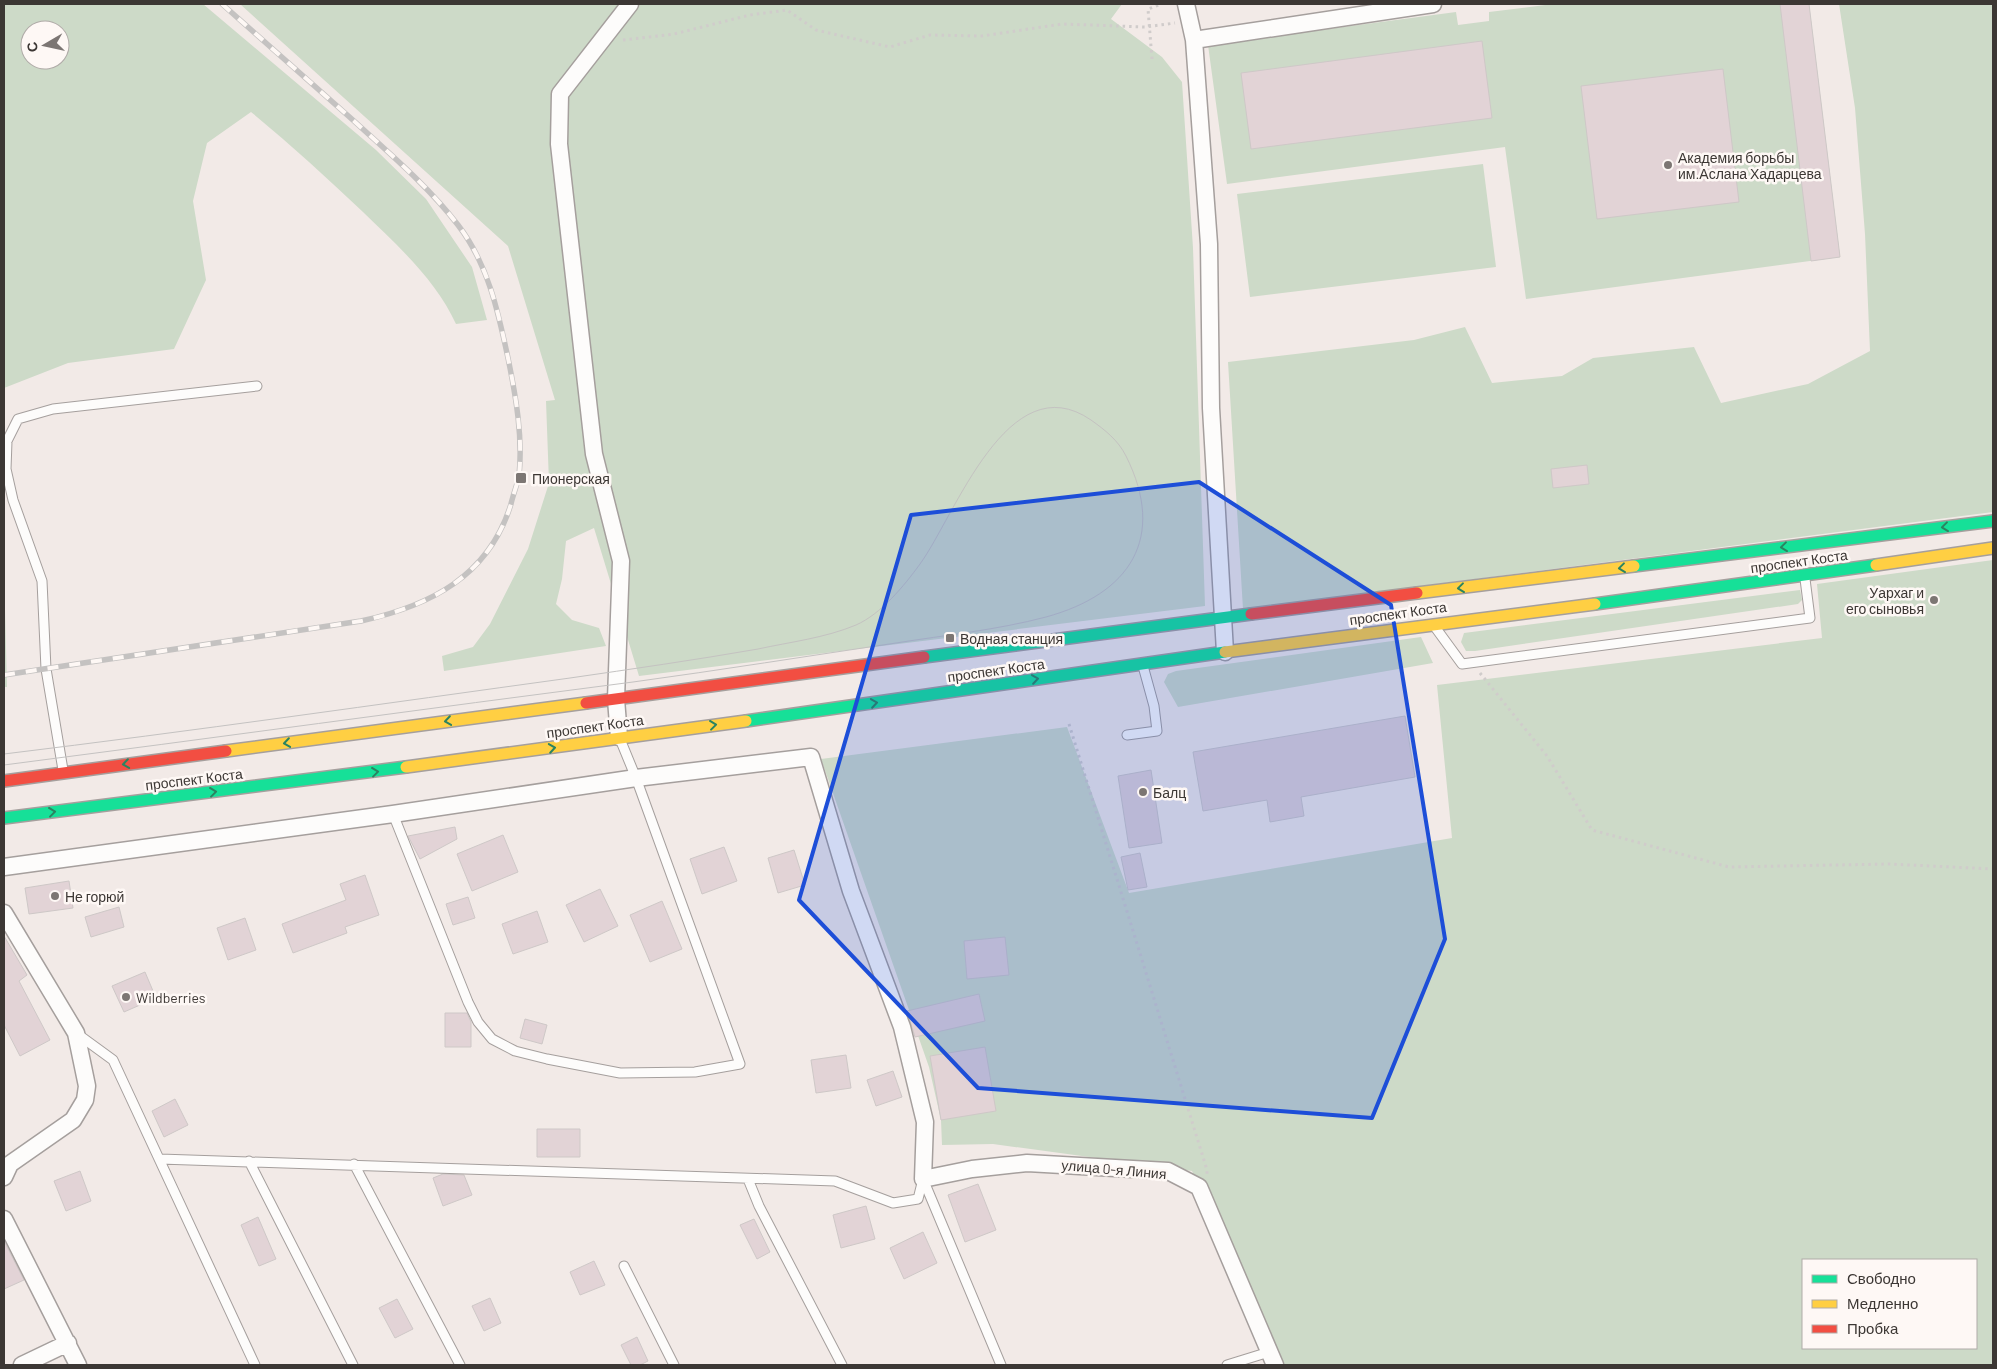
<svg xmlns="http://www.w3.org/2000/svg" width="1997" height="1369" font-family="Barlow,sans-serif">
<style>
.green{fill:#cddac8;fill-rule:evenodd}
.building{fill:#e2d3d6;stroke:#cec8c7}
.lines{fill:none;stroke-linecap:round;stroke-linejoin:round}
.lane-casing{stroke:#a59f9d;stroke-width:11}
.street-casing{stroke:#a59f9d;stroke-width:19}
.fast-casing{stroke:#a59f9d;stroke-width:14}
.slow-casing{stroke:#a59f9d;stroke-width:14}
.jam-casing{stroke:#a59f9d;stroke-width:14}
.path{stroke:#d0cccb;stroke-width:3;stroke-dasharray:2.5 4;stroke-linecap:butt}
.lane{stroke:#fdfcfb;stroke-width:9}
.street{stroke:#fdfcfb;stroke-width:16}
.fast{stroke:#16e098;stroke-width:11}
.slow{stroke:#ffcf43;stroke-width:11}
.jam{stroke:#f24e42;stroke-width:11}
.tram{stroke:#c4c2c1;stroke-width:1}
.rail-casing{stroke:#c4c2c1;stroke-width:5.5}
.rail{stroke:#fef8f5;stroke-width:4;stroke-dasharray:11;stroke-linecap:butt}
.oneway{stroke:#2b8361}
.marked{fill:#1d4ed8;fill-opacity:0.2;stroke:#1d4ed8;stroke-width:4;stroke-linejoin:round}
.poi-dot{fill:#7c7673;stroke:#fef8f5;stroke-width:2}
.labels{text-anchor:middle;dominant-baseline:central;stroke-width:5;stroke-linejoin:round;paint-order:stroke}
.poi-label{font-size:14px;fill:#3c3734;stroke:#fef8f5;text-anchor:start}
.street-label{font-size:14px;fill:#3c3734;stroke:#fef8f5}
</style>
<rect width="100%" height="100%" fill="#f2eae7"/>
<path class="green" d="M4,4H203L376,150L426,199L472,267L487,320L456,324C436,280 397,245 363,212C327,178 290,144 251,112L207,143L193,201L206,280L174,349L68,363L4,388ZM30,30H60V60H30Z
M240,4H1122L1111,19L1162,57L1182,82L1193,248L1205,606L639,676L594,528L566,541L562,579L556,604L572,620L599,628L606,646L444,671L442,656L473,647L490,624L528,549L549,483L546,401L555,400L508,246Z
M1553,4H1809L1840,257L1526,299L1505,147L1227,184L1208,45L1456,12L1458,25L1489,21V12Z
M1839,4H1993V512L1243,609L1228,362L1414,340L1465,327L1492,383L1562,376L1593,358L1694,347L1721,403L1808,384L1870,351L1865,234L1855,108Z
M1483,164L1496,267L1250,297L1237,194Z
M1993,560V1365H1282L1192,1171L993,1144L942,1145L941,1120L929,1067L821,759L1067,727L1129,893L1452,838L1437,685L1822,638L1817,584ZM1803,1260H1976V1348H1803Z
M4,570L7,687H4Z
M1800,590L1802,600L1798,604L1475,651H1466L1461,642L1464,633Z
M1421,637L1433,663L1178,707L1164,682L1168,674L1176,671Z"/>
<path class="building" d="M1780,4H1809L1840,257L1811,261Z
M1482,41L1492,118L1251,149L1241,73Z
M1723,69L1739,202L1597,219L1581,86Z
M1587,465L1589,484L1553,488L1551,469Z
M1405,716L1415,777L1301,797L1304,816L1270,822L1267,800L1203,811L1193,752Z
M1151,770L1162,843L1129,848L1118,776Z
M455,827L457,839L420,859L408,836Z
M503,835L518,872L472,891L457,854Z
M724,847L737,881L702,894L690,859Z
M794,850L805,885L778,893L768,858Z
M1140,853L1147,887L1128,890L1121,857Z
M365,875L379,915L345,927L347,933L293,953L282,924L346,900L340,884Z
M69,881L73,908L29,914L25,888Z
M600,889L618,926L584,942L566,905Z
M468,897L475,918L453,925L446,904Z
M662,901L682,949L650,962L630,915Z
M119,907L124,927L91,937L85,917Z
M537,911L548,942L513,954L502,924Z
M245,918L256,950L228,960L217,928Z
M4,936L27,975L19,981L50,1040L20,1056L4,1025Z
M1005,937L1009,975L967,979L964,941Z
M145,972L156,998L124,1012L112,986Z
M979,994L985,1021L915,1037L907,1011Z
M445,1013H467L471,1022V1047H445Z
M525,1019L547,1025L542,1044L520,1038Z
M985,1047L996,1111L941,1120L930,1056Z
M846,1055L851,1088L816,1093L811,1060Z
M893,1071L902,1097L876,1106L867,1080Z
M175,1099L188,1125L164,1137L152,1111Z
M537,1129H580V1157H537Z
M80,1171L91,1201L66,1211L54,1181Z
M443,1174L464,1175L472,1195L443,1206L433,1178Z
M978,1184L996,1230L965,1242L948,1195Z
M866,1206L875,1239L841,1248L833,1215Z
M258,1217L276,1259L259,1266L241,1225Z
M754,1219L770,1252L757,1259L740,1225Z
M923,1232L937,1263L904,1279L890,1248Z
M4,1241L24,1280L4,1289Z
M594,1261L605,1285L580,1295L570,1272Z
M490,1298L501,1323L484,1331L472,1306Z
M397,1299L413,1329L395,1338L379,1308Z
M637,1337L648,1361L640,1365H631L621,1345Z"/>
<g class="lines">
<defs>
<path id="lane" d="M1435,627L1462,664L1810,618L1805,579
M1127,735L1157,731L1154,706L1143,666
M63,770L46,669L42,581L13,500L6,469L7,441L18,419L53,409L257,386
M393,814L468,1002L478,1022L492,1039L515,1051L547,1059L620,1073L695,1072L740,1064L636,778L620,739
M76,1033L113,1060L255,1365
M160,1159L835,1181L893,1203L918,1199L923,1179
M249,1161L353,1365
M354,1164L460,1365
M748,1179L759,1206L842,1365
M923,1179L1001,1365
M624,1266L674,1365
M1227,1365L1269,1352"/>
<path id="street" d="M1186,4L1194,40L1209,244L1211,408L1225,652
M1194,40L1433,4
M619,737L616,699L621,561L594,454L559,144L560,94L630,4
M4,867L393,814L636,778L811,757L851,891L902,1027L925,1122L923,1179L972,1169L1027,1163L1168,1171L1199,1187L1275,1365
M4,913L76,1033L87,1086L85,1100L73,1120L10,1164L4,1177
M4,1219L78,1365
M22,1365L68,1343"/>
<path id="fast" d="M1634,566L1993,521
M1595,604L1876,565
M924,657L1251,614
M746,721L1225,652
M4,818L406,767"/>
<path id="slow" d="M1876,565L1993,548
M1417,593L1634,566
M1225,652L1595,604
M226,751L586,703
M406,767L746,721"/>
<path id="jam" d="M1251,614L1417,593
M586,703L924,657
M4,781L226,751"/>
</defs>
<use href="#lane" class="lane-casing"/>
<use href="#street" class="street-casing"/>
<use href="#fast" class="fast-casing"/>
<use href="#slow" class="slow-casing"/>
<use href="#jam" class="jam-casing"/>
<path class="path" d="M623,40L674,34L750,15L787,10L816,30L890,47L930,35L982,36L1062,24L1145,27L1175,23
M1152,59L1148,9L1162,4
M1480,673L1547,756L1592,830L1729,867L1889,864L1993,869
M1069,724L1207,1170V1175"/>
<use href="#lane" class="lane"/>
<use href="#street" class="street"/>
<use href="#fast" class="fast"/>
<use href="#slow" class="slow"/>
<use href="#jam" class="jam"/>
<path class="tram" d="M4,754C193,731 381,704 570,678C632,669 695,660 758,649C790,642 825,638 856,625C881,614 904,586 920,564C955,516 1008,363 1091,420C1105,430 1118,440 1126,456C1167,538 1130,594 1046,617C997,630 946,635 896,643C808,656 721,670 633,682C423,709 214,738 4,765"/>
<defs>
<path id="rail" d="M4,675L361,621C430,606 489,576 511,504C513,495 517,485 519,476C523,437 516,397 508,358C498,311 488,264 458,225C428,186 390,154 354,121C310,82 266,43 222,4"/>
</defs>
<use href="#rail" class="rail-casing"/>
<use href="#rail" class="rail"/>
</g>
<defs><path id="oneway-chevron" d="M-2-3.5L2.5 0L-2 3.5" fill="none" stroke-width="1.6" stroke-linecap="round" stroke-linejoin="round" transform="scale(1.25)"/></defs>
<g class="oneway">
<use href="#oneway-chevron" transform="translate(1945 527) rotate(173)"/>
<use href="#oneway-chevron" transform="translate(1784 547) rotate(173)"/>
<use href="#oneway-chevron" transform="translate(1622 568) rotate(173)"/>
<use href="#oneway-chevron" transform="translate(1461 588) rotate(173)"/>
<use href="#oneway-chevron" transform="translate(1035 679) rotate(-8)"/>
<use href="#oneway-chevron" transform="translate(874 703) rotate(-8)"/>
<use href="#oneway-chevron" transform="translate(448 721) rotate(172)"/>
<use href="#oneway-chevron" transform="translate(713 725) rotate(-7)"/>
<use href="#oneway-chevron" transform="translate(287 743) rotate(172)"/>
<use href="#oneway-chevron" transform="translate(552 748) rotate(-9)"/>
<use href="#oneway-chevron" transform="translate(126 764) rotate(172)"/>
<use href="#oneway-chevron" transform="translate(375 772) rotate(-7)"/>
<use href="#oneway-chevron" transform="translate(213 792) rotate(-7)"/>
<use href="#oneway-chevron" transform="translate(52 812) rotate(-7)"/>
</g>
<path class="marked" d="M1199,482L1391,605L1445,939L1372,1118L978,1088L799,900L911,515Z"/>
<g class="poi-dot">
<circle cx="1668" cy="165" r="5"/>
<rect x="515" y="472" width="12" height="12" rx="2.5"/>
<circle cx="1934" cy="600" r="5"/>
<rect x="945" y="633" width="10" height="10" rx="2.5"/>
<circle cx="1143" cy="792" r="5"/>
<circle cx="55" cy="896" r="5"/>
<circle cx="126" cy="997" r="5"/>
</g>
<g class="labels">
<g class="poi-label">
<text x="1678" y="157">Академия борьбы<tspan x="1678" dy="16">им.Аслана Хадарцева</tspan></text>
<text x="532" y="478">Пионерская</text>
<text x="1924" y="592" text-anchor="end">Уархаг и<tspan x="1924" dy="16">его сыновья</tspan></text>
<text x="960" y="638">Водная станция</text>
<text x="1153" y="792">Балц</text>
<text x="65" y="896">Не горюй</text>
<text x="136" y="997">Wildberries</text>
</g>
<g class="street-label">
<text transform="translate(1799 561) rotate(-8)">проспект Коста</text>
<text transform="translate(1398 613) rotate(-8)">проспект Коста</text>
<text transform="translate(996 670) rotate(-8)">проспект Коста</text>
<text transform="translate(595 726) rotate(-8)">проспект Коста</text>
<text transform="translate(194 779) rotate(-7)">проспект Коста</text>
<text transform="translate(1114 1169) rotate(5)">улица 0-я Линия</text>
</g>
</g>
<rect width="1997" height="1369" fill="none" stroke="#3c3734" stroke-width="10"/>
<rect x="1802" y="1259" width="175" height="90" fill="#fef8f5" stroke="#b0aba8"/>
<rect x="1812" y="1275" width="25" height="8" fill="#16e098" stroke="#b0aba8"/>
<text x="1847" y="1284" font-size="15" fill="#3c3734">Свободно</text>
<rect x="1812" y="1300" width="25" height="8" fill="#ffcf43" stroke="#b0aba8"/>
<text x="1847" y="1309" font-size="15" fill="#3c3734">Медленно</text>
<rect x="1812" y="1325" width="25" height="8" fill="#f24e42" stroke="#b0aba8"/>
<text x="1847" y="1334" font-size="15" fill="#3c3734">Пробка</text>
<g transform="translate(45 45) rotate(261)"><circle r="24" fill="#fef8f5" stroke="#b0aba8"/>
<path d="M0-4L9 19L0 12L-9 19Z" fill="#7c7673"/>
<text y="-8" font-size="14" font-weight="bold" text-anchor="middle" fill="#3c3734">С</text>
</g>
</svg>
